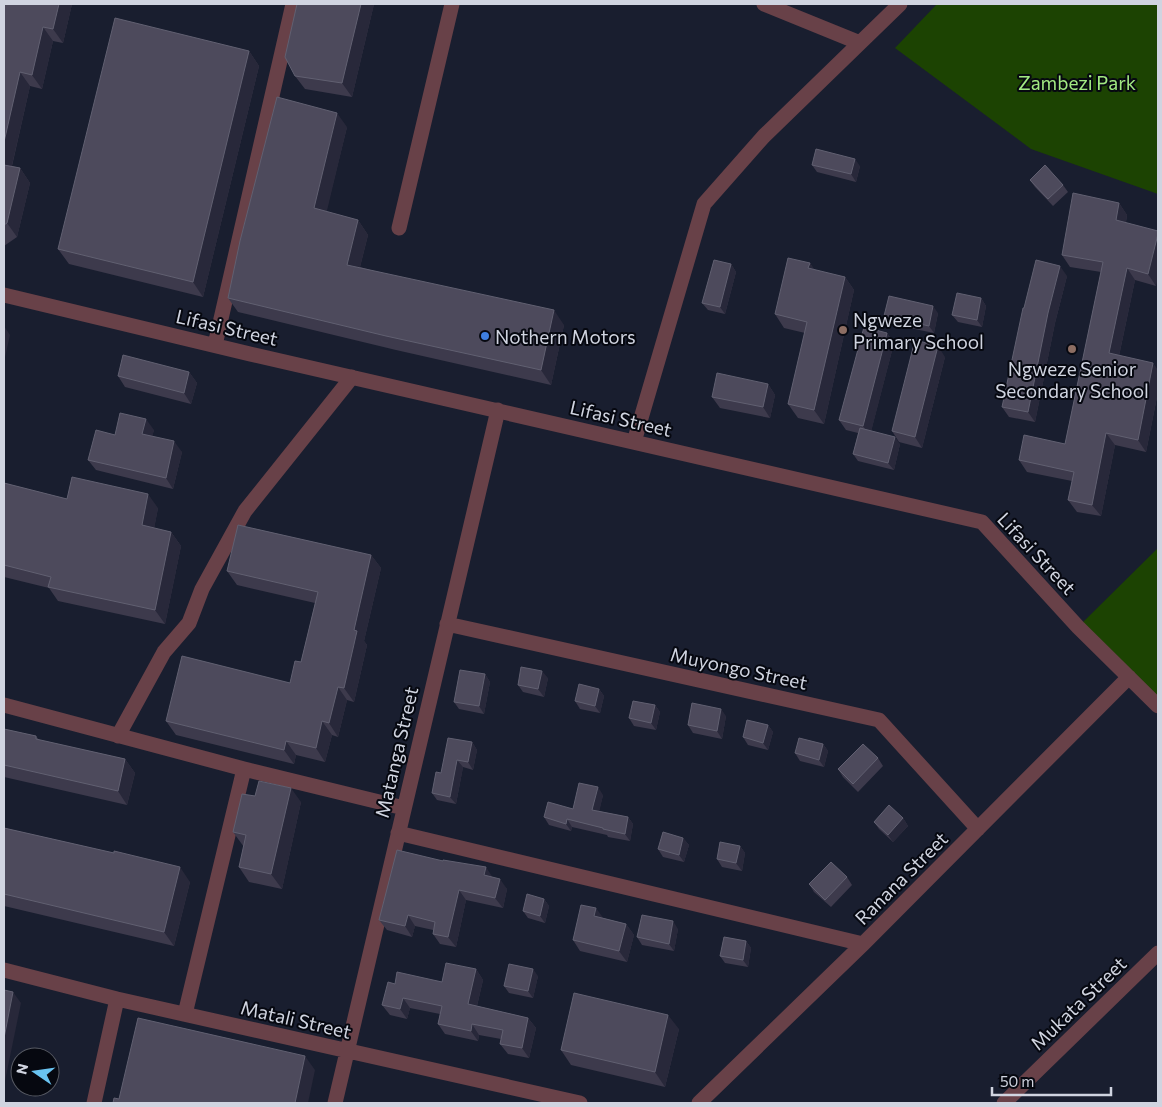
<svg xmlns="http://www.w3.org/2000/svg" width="1162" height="1107" font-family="Commissioner,sans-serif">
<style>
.green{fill:#1c4302}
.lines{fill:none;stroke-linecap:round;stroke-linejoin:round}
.minor{stroke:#684148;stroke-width:15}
.wall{fill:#3d3a4c}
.shaded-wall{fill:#28283a}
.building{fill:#4d4a5c;stroke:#616071}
.education-dot{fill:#8d6e63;stroke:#060810;stroke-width:2}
.shop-dot{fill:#3f7fe0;stroke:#060810;stroke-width:2}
.labels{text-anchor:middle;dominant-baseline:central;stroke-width:4;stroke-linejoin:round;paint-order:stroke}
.park-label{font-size:19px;fill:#a2e982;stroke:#060810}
.poi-label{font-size:19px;fill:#d0d4e0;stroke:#060810;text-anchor:start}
.street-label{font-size:19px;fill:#d0d4e0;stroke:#060810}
</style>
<rect width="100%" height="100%" fill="#191e2f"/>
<path class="green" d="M937,4H1158V194L1031,149L895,48Z
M1158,548V706L1078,627Z"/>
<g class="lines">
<path class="minor" d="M764,4L860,43
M399,228L452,4
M4,295L250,354L982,522L1078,627L1158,706
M215,345L293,4
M634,442L704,204L764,136L900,4
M447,624L879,720L978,829
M4,705L244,769L404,808
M118,736L164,652L189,623L202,589L245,511L352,377
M398,833L863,944
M4,970L117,999L580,1103
M185,1014L244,769
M94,1103L117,999
M335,1103L498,410
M699,1103L863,944L1129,677
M1004,1103L1158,953"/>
</g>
<path class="wall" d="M4,4H72L63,43L53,41L42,89L30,86L12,166L20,168L30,183L17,237L4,246Z
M297,4H374L352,97L305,89L295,76Z
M249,51L259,66L203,297L69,264L58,249Z
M347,127L326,212L358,220L368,235L360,267L564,325L551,385L396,350L238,312L228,298Z
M812,165L860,166L856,182L817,172Z
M1030,180L1063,185L1068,192L1053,206L1035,187Z
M1119,203L1127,215L1126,222L1156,286L1135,280L1119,356L1158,370V392L1146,452L1115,445L1101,516L1077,512L1068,500L1072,481L1027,472L1019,460L1065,444L1101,272L1070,267L1062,255Z
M810,263L814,270L845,277L854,290L824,424L798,418L788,404L805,333L784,328L775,314Z
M731,264L736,272L725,314L708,310L702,303Z
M1067,276L1055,323L1035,422L1009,417L1002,407L1024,308Z
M981,298L986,306L982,327L958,322L952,315Z
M938,313L934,333L890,324L884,316Z
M887,333L894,343L871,431L900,444L894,470L858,461L853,454L858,433L846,430L839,420Z
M945,357L922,448L899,442L892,431Z
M189,372L197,383L191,404L125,387L118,376Z
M768,384L775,395L770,418L720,408L712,397Z
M154,430L152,436L182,452L173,489L96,470L88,460L115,435Z
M4,483L67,499L158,508L154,528L171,532L181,546L165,624L58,601L49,588L4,577Z
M371,555L381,568L364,641L367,645L354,702L347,700L338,737L332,735L325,762L296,755L294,764L176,735L166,721L290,683L301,662L315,603L237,585L227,571Z
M485,674L490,682L484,714L459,709L454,702Z
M548,678L544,697L523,692L518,685Z
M599,689L604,696L600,713L580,709L575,701Z
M655,705L660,712L656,730L634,726L629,718Z
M726,716L722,739L693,733L688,725Z
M768,725L773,732L768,750L748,745L743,737Z
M4,729L36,736L39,740L125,759L135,773L127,805L4,777Z
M472,742L477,750L473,770L463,767L456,804L437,800L432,793Z
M823,744L828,751L824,767L800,761L795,753Z
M878,758L883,766L858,792L843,777L838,769Z
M603,795L599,811L628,817L633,824L630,841L608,837L607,835L572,827L571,831L549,825L544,817L573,809Z
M255,796L301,802L282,889L249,882L239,867L244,847L233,832Z
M903,818L908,826L893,842L879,829L874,822Z
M4,828L114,853L190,882L174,946L4,906Z
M683,838L689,845L684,862L663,857L658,849Z
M740,846L745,853L742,871L722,867L717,859Z
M493,877L507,889L503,908L466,900L456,947L440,944L433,934V930L415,926L412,937L387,930L379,920Z
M847,877L852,885L831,907L814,892L809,884Z
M544,899L549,906L545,923L528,918L523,911Z
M603,918L626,924L634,935L627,962L580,951L573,940Z
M678,929L674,951L642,945L637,937Z
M746,941L751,948L748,967L725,963L720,956Z
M476,969L483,980L477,1006L528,1018L536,1028L529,1058L508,1054L500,1044L501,1039L479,1035L478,1041L445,1034L438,1024L440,1014L410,1008L407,1019L390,1015L382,1005Z
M538,976L533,998L509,993L504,986Z
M679,1029L665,1087L571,1065L561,1050Z"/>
<path class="shaded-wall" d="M59,4H72L63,43L53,29Z
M361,4H374L352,97L342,83Z
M43,27L53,41L42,89L32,75Z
M249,51L259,66L203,297L193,282Z
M20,72L30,86L9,178L4,171V142Z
M337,113L347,127L324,223L314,208Z
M855,159L860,166L856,182L851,174Z
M20,168L30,183L17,237L7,223Z
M1119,203L1127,215L1124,232L1116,220Z
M358,220L368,235L357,279L347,265Z
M1158,234V278L1156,286L1148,274Z
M810,263L819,276L808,268Z
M731,264L736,272L725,314L720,307Z
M1060,266L1067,276L1055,323L1035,422L1028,412L1048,313Z
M1127,268L1135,280L1117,365L1109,353Z
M845,277L854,290L824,424L814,410Z
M981,298L986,306L982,327L977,320Z
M933,306L938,313L934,333L929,326Z
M554,310L564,325L551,385L541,370Z
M4,326L10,335L4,362Z
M887,333L894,343L870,436L863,426Z
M938,346L945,357L922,448L915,437Z
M1153,363L1158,370V392L1146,452L1138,440Z
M189,372L197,383L191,404L184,393Z
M768,384L775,395L770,418L763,407Z
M146,419L154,430L150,445L142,434Z
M1106,433L1115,445L1101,516L1092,505Z
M895,437L900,444L894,470L888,463Z
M174,441L182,452L173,489L166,478Z
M148,494L158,508L152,540L142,525Z
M171,532L181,546L165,624L155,610Z
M371,555L381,568L364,641L367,645L354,702L344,688L354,630Z
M542,671L548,678L544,697L538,689Z
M485,674L490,682L484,714L479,706Z
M338,687L347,700L338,737L329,723Z
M599,689L604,696L600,713L595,706Z
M655,705L660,712L656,730L651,723Z
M721,709L726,716L722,739L717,731Z
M322,721L332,735L325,762L316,748Z
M768,725L773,732L768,750L763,743Z
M286,741L296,755L294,764L284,750Z
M472,742L477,750L473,770L468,762Z
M823,744L828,751L824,767L819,760Z
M125,759L135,773L127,805L118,791Z
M457,760L463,767L456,804L450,797Z
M598,787L603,795L598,817L592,810Z
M291,788L301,802L282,889L271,874Z
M628,817L633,824L630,841L625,834Z
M903,818L908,826L893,842L888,835Z
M567,819L572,827L571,831L566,824Z
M683,838L689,845L684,862L679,855Z
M740,846L745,853L742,871L736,863Z
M180,867L190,882L174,946L164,932Z
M486,867L493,878L484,875Z
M500,879L507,889L503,908L495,898Z
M459,890L466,900L456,947L448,937Z
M544,899L549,906L545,923L540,916Z
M596,908L604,919L594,916Z
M408,915L415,926L412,937L405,926Z
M673,921L678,929L674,951L669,944Z
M626,924L634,935L627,962L619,951Z
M746,941L751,948L748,967L743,960Z
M476,969L483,980L475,1014L468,1004Z
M533,969L538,976L533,998L528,991Z
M13,992L21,1003L5,1081L4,1080V1038Z
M403,998L410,1008L407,1019L400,1009Z
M668,1015L679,1029L665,1087L655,1072Z
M528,1018L536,1028L529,1058L522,1048Z
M472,1024L479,1035L478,1041L471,1031Z
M305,1056L315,1070L308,1103H295Z"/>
<path class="building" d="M4,4H59L53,29L43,27L32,75L20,72L4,142Z
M297,4H361L342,83L295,76L285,57Z
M115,18L249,51L193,282L58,249Z
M277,97L337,113L314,208L358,220L347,265L554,310L541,370L386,336L228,298L240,241Z
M816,149L855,159L851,174L812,165Z
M4,165L20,168L7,223L4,225Z
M1045,165L1063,185L1048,199L1030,180Z
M1073,193L1119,203L1116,220L1158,231V234L1148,274L1127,268L1109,353L1153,363L1138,440L1106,433L1092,505L1068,500L1074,472L1019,460L1024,435L1065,444L1103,262L1062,255Z
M788,258L810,263L808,268L845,277L814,410L788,404L807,322L775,314Z
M714,260L731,264L720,307L702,303Z
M1036,260L1060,266L1048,313L1028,412L1002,407L1023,308H1024Z
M957,293L981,298L977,320L952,315Z
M889,296L933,306L929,326L884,316Z
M864,327L887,333L863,426L839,420Z
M915,340L938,346L915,437L892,431Z
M123,355L189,372L184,393L118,376Z
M717,373L768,384L763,407L712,397Z
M120,413L146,419L142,434L174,441L166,478L88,460L96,430L115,435Z
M860,428L895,437L888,463L853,454Z
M72,477L148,494L142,525L171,532L155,610L48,587L51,577L4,565V483L67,499Z
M238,525L371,555L354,630L357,631L344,688L338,687L329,723L322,721L316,748L286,741L284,750L166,721L182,656L290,683L295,661L301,662L318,592L227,571Z
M521,667L542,671L538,689L518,685Z
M460,670L485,674L479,706L454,702Z
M579,684L599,689L595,706L575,701Z
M633,701L655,705L651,723L629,718Z
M692,703L721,709L717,731L688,725Z
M747,720L768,725L763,743L743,737Z
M4,729L36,736V739L125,759L118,791L4,765Z
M448,738L472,742L468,762L457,760L450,797L432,793L436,772L441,773Z
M799,738L823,744L819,760L795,753Z
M863,744L878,758L853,784L838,769Z
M259,781L291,788L271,874L239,867L246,835L233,832L242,794L255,796Z
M579,783L598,787L592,810L628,817L625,834L603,829V828L567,819L566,824L544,817L548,802L573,809Z
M889,805L903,818L888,835L874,822Z
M4,828L114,853V851L180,867L164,932L4,894Z
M663,832L683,838L679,855L658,849Z
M720,842L740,846L736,863L717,859Z
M397,850L443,861V860L486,867L484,875L500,879L495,898L459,890L448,937L433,934L435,922L408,915L405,926L379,920Z
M831,862L847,877L825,900L809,884Z
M527,894L544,899L540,916L523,911Z
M581,905L596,908L594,916L626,924L619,951L573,940Z
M642,915L673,921L669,944L637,937Z
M724,937L746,941L743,960L720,956Z
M446,963L476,969L468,1004L528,1018L522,1048L500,1044L503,1030L472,1024L471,1031L438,1024L442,1006L403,998L400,1009L382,1005L388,982L395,984L397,972L442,982Z
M509,964L533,969L528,991L504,986Z
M4,990L13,992L4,1038Z
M574,993L668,1015L655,1072L561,1050Z
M138,1018L305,1056L295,1103H113L114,1098L119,1099Z"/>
<g class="education-dot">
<circle cx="843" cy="330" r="5"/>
<circle cx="1072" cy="349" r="5"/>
</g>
<circle class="shop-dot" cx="485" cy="336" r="5"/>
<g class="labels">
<g class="park-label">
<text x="1077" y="82">Zambezi Park</text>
</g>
<g class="poi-label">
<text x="853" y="319">Ngweze<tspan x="853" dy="22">Primary School</tspan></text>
<text x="495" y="336">Nothern Motors</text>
<text x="1072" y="368" text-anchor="middle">Ngweze Senior<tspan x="1072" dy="22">Secondary School</tspan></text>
</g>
<g class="street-label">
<text transform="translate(227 327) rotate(13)">Lifasi Street</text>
<text transform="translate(621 418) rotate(13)">Lifasi Street</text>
<text transform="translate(1037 553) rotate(47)">Lifasi Street</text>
<text transform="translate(739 668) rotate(12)">Muyongo Street</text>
<text transform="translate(396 752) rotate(-77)">Matanga Street</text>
<text transform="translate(901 878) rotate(-45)">Ranana Street</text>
<text transform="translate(1078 1003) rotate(-44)">Mukata Street</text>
<text transform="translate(296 1019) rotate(13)">Matali Street</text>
</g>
</g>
<rect width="1162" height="1107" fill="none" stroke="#d0d4e0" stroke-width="10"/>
<g transform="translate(35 1072) rotate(283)"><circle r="24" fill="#060810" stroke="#575a63"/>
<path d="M0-4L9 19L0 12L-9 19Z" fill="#69c3f1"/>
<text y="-8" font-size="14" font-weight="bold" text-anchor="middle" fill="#d0d4e0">N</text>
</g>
<path d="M992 1087v8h119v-8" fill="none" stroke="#d0d4e0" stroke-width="2.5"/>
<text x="1000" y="1087" font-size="15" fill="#d0d4e0" stroke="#060810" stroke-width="4" paint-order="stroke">50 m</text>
</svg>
